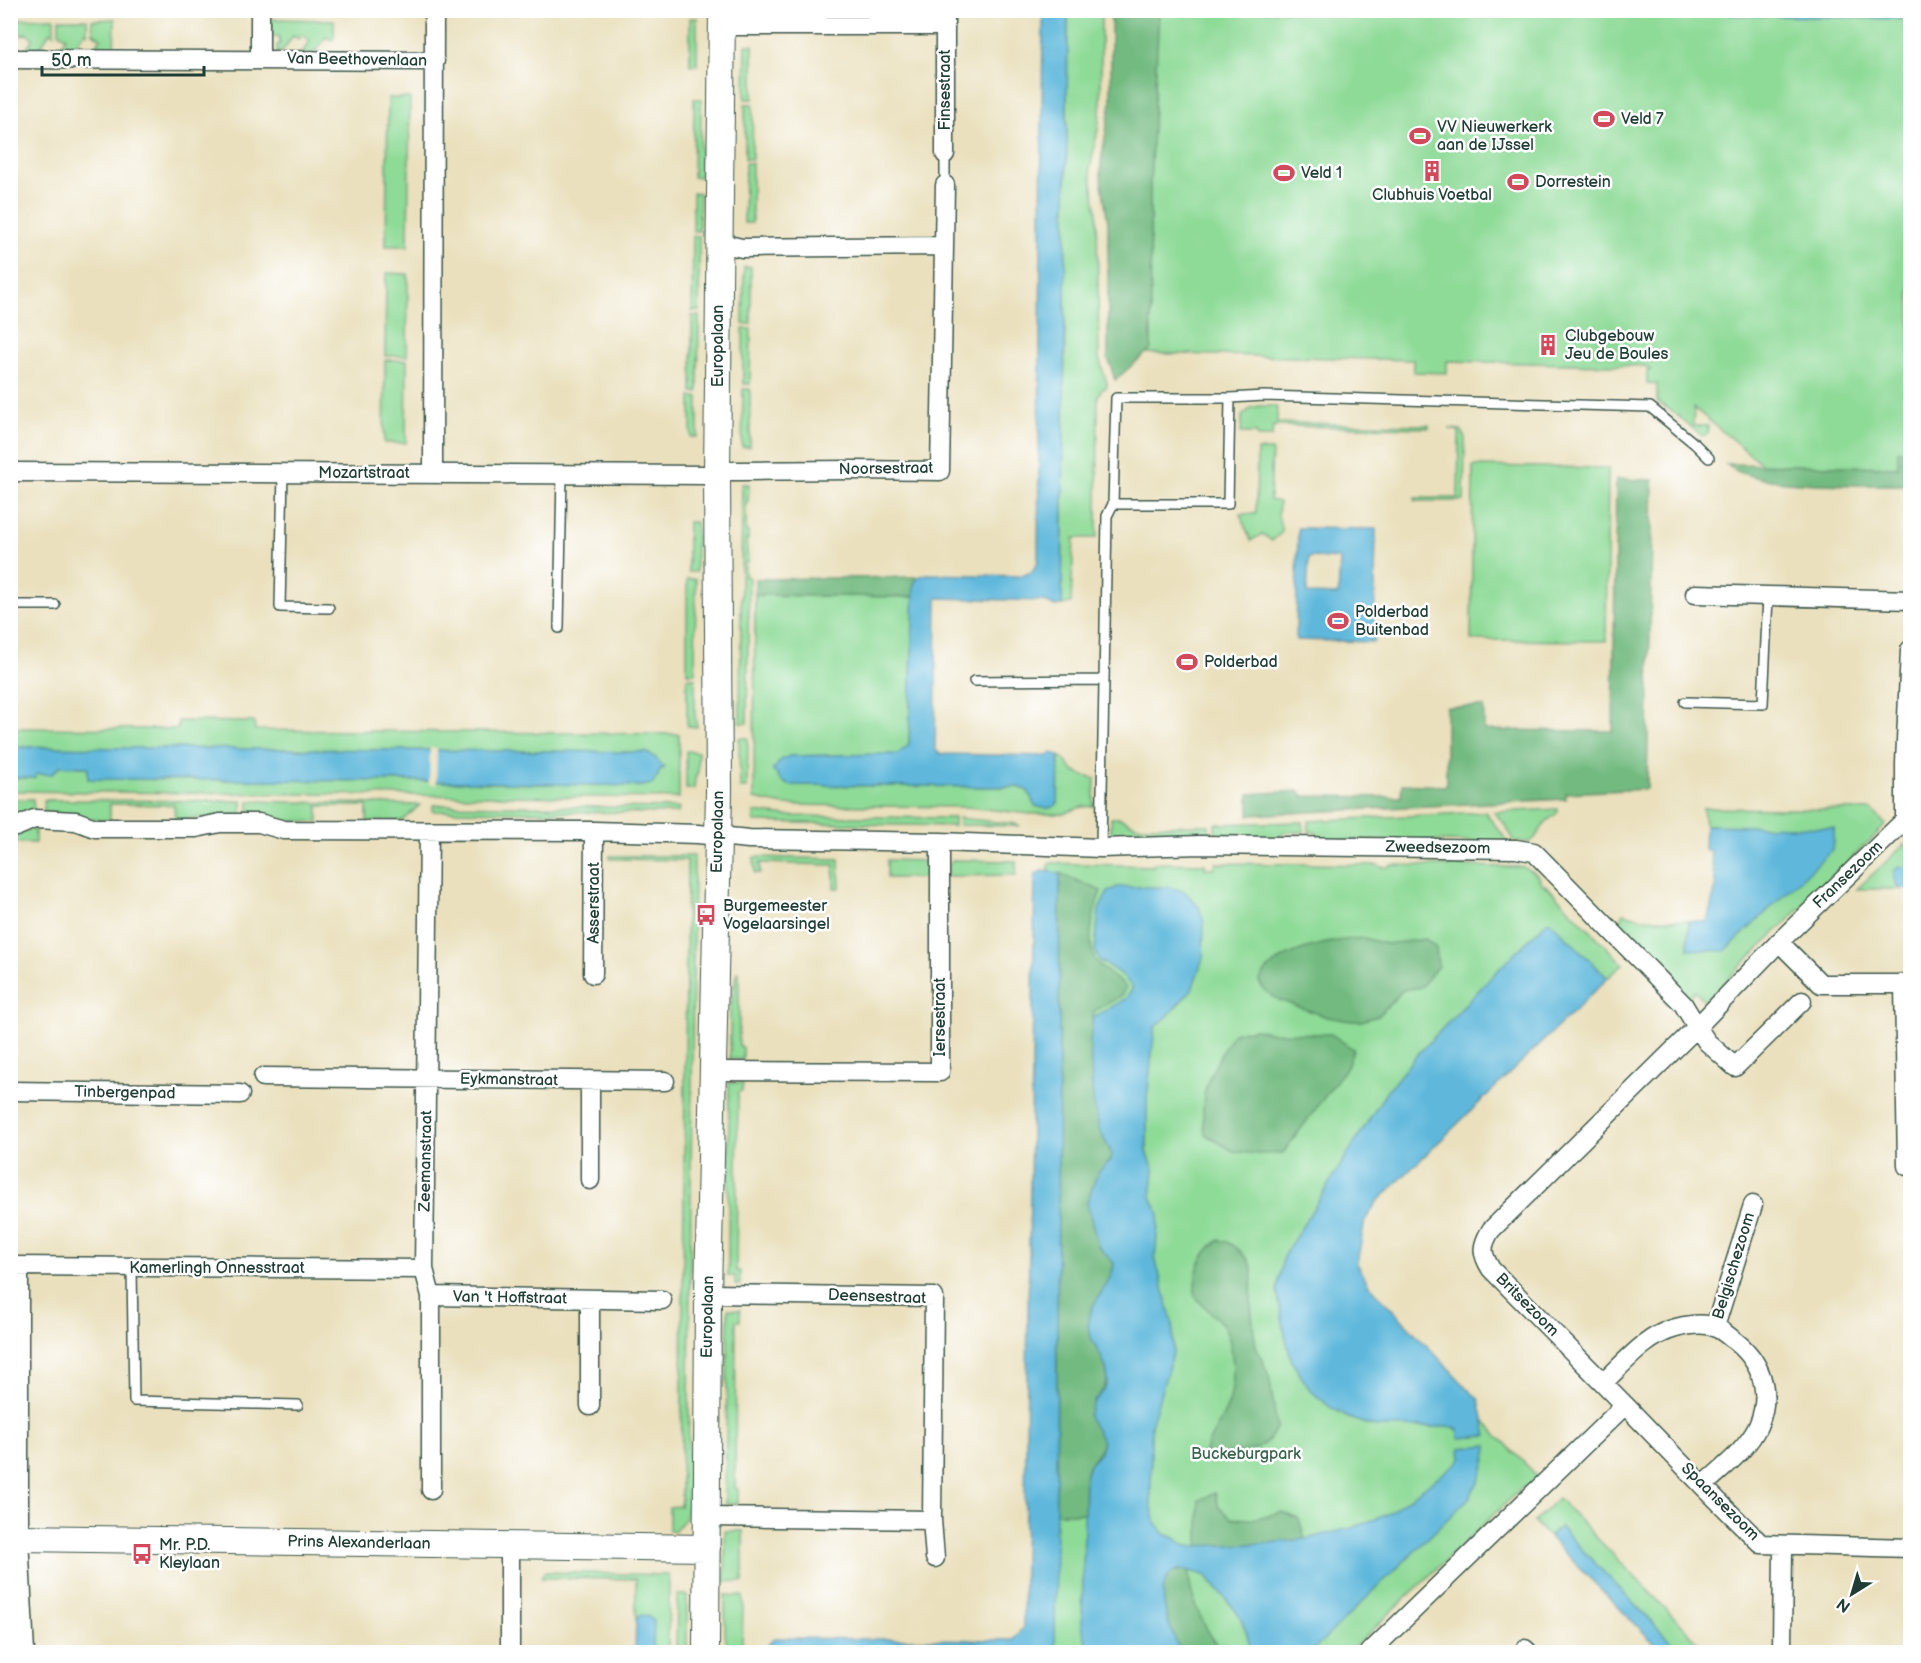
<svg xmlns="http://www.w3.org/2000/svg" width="1921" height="1663" font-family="'Balsamiq Sans',sans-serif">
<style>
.green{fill:#8eda97;stroke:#568c66;stroke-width:1.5}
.forest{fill:#72ba80;stroke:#487c5a;stroke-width:1.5}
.water{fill:#5eb8db;stroke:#3e7a88;stroke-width:1.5;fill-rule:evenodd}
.pier{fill:#eae0bd}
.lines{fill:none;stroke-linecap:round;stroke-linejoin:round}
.lane-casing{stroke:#3d5549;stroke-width:12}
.street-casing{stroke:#3d5549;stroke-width:21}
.secondary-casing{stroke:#3d5549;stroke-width:28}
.lane{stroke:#fff;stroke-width:9}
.street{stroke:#fff;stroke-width:18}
.secondary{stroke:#fff;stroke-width:26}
.labels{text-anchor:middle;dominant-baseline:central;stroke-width:5;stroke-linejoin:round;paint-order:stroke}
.street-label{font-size:16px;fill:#1f3d34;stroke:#fff}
.poi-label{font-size:16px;fill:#1f3d34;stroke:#fff;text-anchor:start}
.park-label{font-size:16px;fill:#3b644d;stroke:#fff}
</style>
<rect width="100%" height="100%" fill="#fff"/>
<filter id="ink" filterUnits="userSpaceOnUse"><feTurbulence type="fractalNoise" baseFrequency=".0167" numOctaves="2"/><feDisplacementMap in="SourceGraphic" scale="12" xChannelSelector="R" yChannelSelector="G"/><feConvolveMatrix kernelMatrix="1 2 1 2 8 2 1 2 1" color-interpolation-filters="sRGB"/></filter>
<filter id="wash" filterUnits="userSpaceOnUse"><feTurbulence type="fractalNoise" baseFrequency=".008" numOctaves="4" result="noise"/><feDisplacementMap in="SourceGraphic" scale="24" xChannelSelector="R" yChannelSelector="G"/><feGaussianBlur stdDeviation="1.35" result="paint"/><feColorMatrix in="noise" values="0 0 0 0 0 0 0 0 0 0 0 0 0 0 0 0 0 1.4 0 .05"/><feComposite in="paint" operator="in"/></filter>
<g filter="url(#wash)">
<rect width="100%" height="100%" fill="#eae0bd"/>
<path class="green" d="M1068,11H1101V103L1098,129L1090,169L1097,213L1099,358L1107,383V387L1101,390L1098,396L1097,538H1074L1071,603L1062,605Z
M1116,11H1910V469L1762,464L1694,408L1693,426H1708V434L1702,436L1672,411L1657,402V384L1647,383V371L1650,370L1645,366L1447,361V373L1413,372V360L1136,353Z
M54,18V34L50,32L38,51L25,52L33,38L25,33L22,36L19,33V19Z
M690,18H697V65H690Z
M59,19H87V34L84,33L72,51H59L66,37L59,33Z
M115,19L114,52H92L101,38L93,33L92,20Z
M271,19L334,20V36L332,40L326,37L314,53L301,54L310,41L302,35L299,39L293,36L282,52L277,53V45L280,44L279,36L271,37Z
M746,45H753V99H745Z
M388,98H410L408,246H386Z
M694,99H701L700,177H693Z
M745,104H753L752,159H745Z
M745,163H752V223H744Z
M693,193H700L699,231H693Z
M693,236H699V311H692Z
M744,267H751V324H743Z
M386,273L408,274L407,356H385Z
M692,316H699L698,392H692Z
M743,329H751L750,384H743Z
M385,360H407L406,443H384Z
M743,389H750V447H742Z
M691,397H698V437H691Z
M1259,406H1275L1277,408V423L1429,425V428L1273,426L1272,437H1257V433H1241L1242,416L1251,408Z
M1449,429L1461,430L1465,438L1464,501H1415V498H1458L1459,431Z
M1257,450H1272L1270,500L1279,502L1278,515L1282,532L1272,541L1262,534L1251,541L1240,514H1256Z
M1473,466L1608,468L1606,641L1471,640Z
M742,484H749L748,502L746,503V531L748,532V540H746L748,562L745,563V576L749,577L747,723H740Z
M688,522H696V572H688Z
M687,579H696L695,673H687Z
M755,595L914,597L909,745L899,754L790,756L776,772L781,781L789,785L1018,787L1027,790L1036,806L1058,803L1059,756C1066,759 1066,762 1070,767C1076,775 1086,777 1095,778L1094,806L1082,807L1062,814H1030L967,807L784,805L754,799Z
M687,678H695V716L697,727L687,726Z
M178,721L254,722L255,730L679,734V798L11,791V778H35L36,774H52L60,766L88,767V779L418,781L641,786L664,766L660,765L645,752L11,747V728L178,729Z
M739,738H748L747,788H740Z
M686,751L698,752V771L695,779L694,789H686Z
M11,799H33L34,812L11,819Z
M44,800L242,801V815L175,820L174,805L110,804V820H96L44,812Z
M249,801L420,805L402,821L367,822V806H318V822L285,821L267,815H249Z
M433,805L679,808L678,813L433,811Z
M1703,808L1872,810L1886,825L1705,1001L1694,991L1688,998L1619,924L1623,913L1643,918L1689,921L1688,949L1832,850L1834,829L1705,825Z
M1558,809V812L1546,822L1535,838L1530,842H1515L1506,826L1494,812Z
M754,812L787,816L954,818V826L754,822Z
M1485,812L1508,842L1323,840L1315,832H1309V821Z
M959,818L1016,824L1020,826L959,825Z
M1111,818H1120L1137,826L1209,825V839L1114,841L1111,836Z
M1303,822L1304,832H1285L1278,839H1215V824Z
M35,828V843H11V836Z
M1905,844L1910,850V867H1899L1894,872C1893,880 1895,884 1901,889H1857Z
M610,856H694L688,1504L685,1519L674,1532L669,1531V1507L680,1506L681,1498L687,860L610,859Z
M754,857L839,859L840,888H834V865L760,863V873H755Z
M887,860L929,861L931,872H929V878H887Z
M952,860L1016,861V875L948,876V867Z
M1049,863L1153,866L1154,863L1205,864V868H1214L1216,863L1378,865L1381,867H1389L1391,865L1523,867L1534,872L1540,879L1539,880L1545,886L1546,885L1623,964L1608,978L1606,977L1358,1205L1343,1266L1470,1407L1540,1479L1531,1487H1523L1349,1652H1047Z
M737,972L739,973V1046L743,1047V1060L730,1059V1009Z
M729,1083H743L742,1091L738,1092L736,1271H740V1285H735V1276H728Z
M728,1309L740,1310V1321H736L735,1488L738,1489V1504H725Z
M1558,1498L1708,1652H1681L1560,1527L1549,1537L1534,1522Z
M725,1531H743V1582L725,1581Z
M544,1572L669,1575L668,1652H657L656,1649L653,1648L640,1615L636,1618V1579L541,1578Z
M677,1595H687V1652H676Z
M725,1595L743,1596L742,1652H728L725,1635Z"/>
<path class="forest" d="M1111,11H1159L1150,183L1151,349L1115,380L1108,358V223L1101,178V162L1111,102Z
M1898,450H1903V474H1910V485C1871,484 1752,490 1726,464L1898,467Z
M1616,479L1653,480L1647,789L1566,793V799L1249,815V794L1299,791L1303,796L1401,797L1402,784L1446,786V707H1484V730L1613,731Z
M918,577L914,584V597L755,595V579Z
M1060,873L1101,891C1094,908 1085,945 1096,961C1102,970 1118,979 1126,987L1121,996L1094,1011L1090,1042L1099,1129L1112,1154L1111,1160L1098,1172V1246L1114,1263C1113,1285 1091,1299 1089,1322C1088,1326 1090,1330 1092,1335C1101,1364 1120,1373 1094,1401L1097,1431L1103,1442C1099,1453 1095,1455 1090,1463C1082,1477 1085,1498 1085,1513H1056Z
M1364,938L1386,944L1426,939L1436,948L1438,966L1421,987L1403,990L1378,1016L1361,1021H1351L1327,1017L1279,1000L1264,990L1259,982C1273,950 1332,940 1364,938Z
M1255,1029L1274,1033L1331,1034L1353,1049L1348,1065L1283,1153L1258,1154L1233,1151L1205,1134C1197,1089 1212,1071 1233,1033Z
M1219,1240C1233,1241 1246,1255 1252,1268L1251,1305L1254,1333L1256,1346L1269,1376L1277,1426L1270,1439L1257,1449L1215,1457L1204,1453C1210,1436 1220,1424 1227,1408C1235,1388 1236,1345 1223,1326C1216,1315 1203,1307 1195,1296C1194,1273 1199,1254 1219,1240Z
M1215,1493L1219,1507L1231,1518L1252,1519L1282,1512L1299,1519L1305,1539L1261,1544L1199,1546V1500Z
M1181,1570L1189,1571C1189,1601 1205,1629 1222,1652H1181L1177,1645C1170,1626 1147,1575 1181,1570Z"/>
<path class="water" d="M1043,11H1068L1062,605L1053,606L1044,601L937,598L935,749L940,754L1046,756C1051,753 1054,752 1059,756L1058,803C1051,810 1045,809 1036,806L1027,790L1018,787L789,785L781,781L776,772H773V768H776C777,761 784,758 790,756L898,754L909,745L914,584L918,577L927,574L1021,576L1032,572L1038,561Z
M1727,11L1910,10L1907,19L1731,15Z
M1298,528L1376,529L1374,642L1296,640ZM1309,557L1340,559L1338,595L1307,594Z
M11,747L646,752L656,758L660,765L664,766V769H660L658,776L652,784L641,786L418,781L88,779V767L60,766L52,774H36L35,778H11Z
M1705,825L1834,828L1832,850L1725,951L1688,949L1689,921L1707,922L1716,886L1710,851L1704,849Z
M1899,867H1910V889H1901C1895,884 1894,880 1894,871Z
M1043,871L1060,873L1055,1652H763V1648H766L774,1638L1013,1640L1023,1627L1035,874Z
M1117,887H1167L1184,891L1199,907L1204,923L1203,958L1192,989L1166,1018L1155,1027L1147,1098V1151L1154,1170L1151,1197L1159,1214L1155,1258L1173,1325V1353L1151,1425V1504L1156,1524L1165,1534L1175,1538L1183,1545L1189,1546L1261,1544L1305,1539L1352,1528L1386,1515L1456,1464L1461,1458L1460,1448L1488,1445C1487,1465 1479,1481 1469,1498L1311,1652H1251C1248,1636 1243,1618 1231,1605C1223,1595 1214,1587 1207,1576C1199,1574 1183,1567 1175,1571C1150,1582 1172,1635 1181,1652H1092C1085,1644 1084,1635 1082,1625L1085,1478L1089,1465L1100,1452L1103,1442L1088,1416C1090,1410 1092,1404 1096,1399C1098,1396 1103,1392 1105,1389C1116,1365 1087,1345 1088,1322C1090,1300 1113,1285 1114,1263L1098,1246L1087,1203L1098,1172L1111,1160L1112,1154L1099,1129L1093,1101L1090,1042L1093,1018L1125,999L1133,988L1121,974L1100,961L1095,951L1099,909L1108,892Z
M1549,920L1608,978L1377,1202L1365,1220L1357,1263L1369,1285L1479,1400L1487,1436L1459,1438V1431L1453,1427H1376L1354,1420L1330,1407L1310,1390L1292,1362L1286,1340L1277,1291L1283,1257L1387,1091L1415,1057L1499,969Z
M1560,1527L1681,1652H1663L1549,1537Z
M640,1615L647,1616L654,1621L653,1648L657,1649V1652H635L636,1618Z"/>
<path class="pier" d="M430,748H437L436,785L429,784Z"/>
</g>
<g filter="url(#ink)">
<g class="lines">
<defs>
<path id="lane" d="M945,154V176
M1230,398L1264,396L1650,407L1695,444L1709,458
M283,473L280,607L329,608
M10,605H55
M559,628L562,474
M974,681L1103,680
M1685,702L1763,704L1768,596
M1101,848L1107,516L1113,504H1228L1230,398H1116L1113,504
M132,1268L134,1401L298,1405"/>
<path id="street" d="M721,26H945
M10,59L435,61
M260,60V10
M945,154V10
M944,246L945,185
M10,472L717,475L729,471H739L852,470L940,471L944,246L742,248L719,243
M433,474L434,10
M1695,594L1910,600
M10,827H16L34,819L76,821L95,828H196L220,823H259L284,830L594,831L698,834L749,839L940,842L1101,848L1201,845L1516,849L1534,852L1683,1004L1697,1027L1779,942L1905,820V763L1910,650
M429,832L424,1269L431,1296V1490
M1779,942L1821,984H1910
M593,974L594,831
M1904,984L1907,1166H1910
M712,1071L940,1072V842
M263,1077L665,1081
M590,1080V1180
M10,1091L240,1094
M10,1266L424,1269
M19,1267V1538L25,1652
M431,1296L662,1300
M590,1300V1406
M1715,1327L1753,1205
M1604,1382C1625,1362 1647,1335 1676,1328C1688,1325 1705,1322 1716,1328C1722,1330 1727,1335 1731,1338C1761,1359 1773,1392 1758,1426C1747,1450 1722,1468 1703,1486
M1625,1405L1703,1486L1761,1544L1910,1548
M707,1517L932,1520L934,1297L708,1294
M932,1520L935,1558
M1525,1649L1528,1652
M510,1652V1545
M1370,1652L1625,1405L1491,1269C1481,1253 1481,1246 1491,1230L1697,1027L1707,1042L1735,1067L1802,1001
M1782,1652L1783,1545"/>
<path id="secondary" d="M19,1538L707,1548
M706,1652L708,1294L719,791L717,475L722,10"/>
</defs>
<use href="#lane" class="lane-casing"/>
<use href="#street" class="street-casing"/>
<use href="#secondary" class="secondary-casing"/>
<use href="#lane" class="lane"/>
<use href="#street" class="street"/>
<use href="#secondary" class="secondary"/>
</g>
</g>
<defs>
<symbol id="stadium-bare" viewBox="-9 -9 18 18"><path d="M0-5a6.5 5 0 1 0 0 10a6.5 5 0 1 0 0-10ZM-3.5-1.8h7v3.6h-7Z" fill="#d1495b" stroke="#fff" stroke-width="2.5" paint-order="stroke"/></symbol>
<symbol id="building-bare" viewBox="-9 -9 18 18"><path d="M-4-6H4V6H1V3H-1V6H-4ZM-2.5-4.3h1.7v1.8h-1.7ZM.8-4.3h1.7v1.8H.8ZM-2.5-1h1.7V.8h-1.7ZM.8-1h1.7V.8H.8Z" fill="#d1495b" stroke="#fff" stroke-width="2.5" paint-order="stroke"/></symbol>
<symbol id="bus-bare" viewBox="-9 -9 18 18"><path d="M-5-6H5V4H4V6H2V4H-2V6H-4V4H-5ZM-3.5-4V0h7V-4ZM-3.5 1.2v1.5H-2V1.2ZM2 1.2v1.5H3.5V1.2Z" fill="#d1495b" stroke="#fff" stroke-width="2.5" paint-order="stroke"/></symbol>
</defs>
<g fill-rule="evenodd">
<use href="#stadium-bare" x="1589" y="104" width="30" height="30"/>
<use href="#stadium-bare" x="1405" y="121" width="30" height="30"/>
<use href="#building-bare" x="1417" y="156" width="30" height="30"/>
<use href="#stadium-bare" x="1269" y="158" width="30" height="30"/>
<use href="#stadium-bare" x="1503" y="167" width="30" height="30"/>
<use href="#building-bare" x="1533" y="330" width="30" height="30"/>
<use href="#stadium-bare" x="1323" y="606" width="30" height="30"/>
<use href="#stadium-bare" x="1172" y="647" width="30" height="30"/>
<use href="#bus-bare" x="691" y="900" width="30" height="30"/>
<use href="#bus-bare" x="127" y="1539" width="30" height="30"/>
</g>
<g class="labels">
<g class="street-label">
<text transform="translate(357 60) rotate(1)">Van Beethovenlaan</text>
<text transform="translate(945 90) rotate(-90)">Finsestraat</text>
<text transform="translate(718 346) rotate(-90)">Europalaan</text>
<text transform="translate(886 469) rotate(-1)">Noorsestraat</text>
<text x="364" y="473">Mozartstraat</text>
<text transform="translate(718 832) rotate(-89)">Europalaan</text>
<text transform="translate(1438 848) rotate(1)">Zweedsezoom</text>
<text transform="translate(1848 875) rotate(-44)">Fransezoom</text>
<text transform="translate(594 903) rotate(-90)">Asserstraat</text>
<text transform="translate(940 1017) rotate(-90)">Iersestraat</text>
<text transform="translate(509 1080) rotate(1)">Eykmanstraat</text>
<text transform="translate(125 1093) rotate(1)">Tinbergenpad</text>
<text transform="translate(426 1161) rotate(-89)">Zeemanstraat</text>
<text transform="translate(1734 1266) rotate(-73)">Belgischezoom</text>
<text x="217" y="1268">Kamerlingh Onnesstraat</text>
<text transform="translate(877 1297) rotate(2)">Deensestraat</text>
<text transform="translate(510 1298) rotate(1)">Van 't Hoffstraat</text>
<text transform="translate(1527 1305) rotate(45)">Britsezoom</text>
<text transform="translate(708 1317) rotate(-89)">Europalaan</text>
<text transform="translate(1720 1502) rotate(45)">Spaansezoom</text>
<text transform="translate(359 1543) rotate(1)">Prins Alexanderlaan</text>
</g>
<g class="poi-label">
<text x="1621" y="119">Veld 7</text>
<text x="1437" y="127">VV Nieuwerkerk<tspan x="1437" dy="18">aan de IJssel</tspan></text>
<text x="1301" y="173">Veld 1</text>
<text x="1535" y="182">Dorrestein</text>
<text x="1432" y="195" text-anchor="middle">Clubhuis Voetbal</text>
<text x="1565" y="336">Clubgebouw<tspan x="1565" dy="18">Jeu de Boules</tspan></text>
<text x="1355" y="612">Polderbad<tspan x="1355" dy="18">Buitenbad</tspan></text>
<text x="1204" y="662">Polderbad</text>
<text x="723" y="906">Burgemeester<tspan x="723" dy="18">Vogelaarsingel</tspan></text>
<text x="159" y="1545">Mr. P.D.<tspan x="159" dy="18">Kleylaan</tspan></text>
</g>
<g class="park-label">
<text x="1246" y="1454">Buckeburgpark</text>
</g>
</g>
<rect width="1921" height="1663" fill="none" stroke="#fff" stroke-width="36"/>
<g transform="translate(1852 1594) rotate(217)" stroke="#ffffff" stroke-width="4.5" paint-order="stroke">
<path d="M0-4.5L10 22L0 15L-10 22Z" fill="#1f3d34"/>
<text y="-9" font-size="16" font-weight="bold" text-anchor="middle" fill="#1f3d34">N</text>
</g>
<path d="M42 66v9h162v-9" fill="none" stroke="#1f3d34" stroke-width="3"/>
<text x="51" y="66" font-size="18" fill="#1f3d34" stroke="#ffffff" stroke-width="4.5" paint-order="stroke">50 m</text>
</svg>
